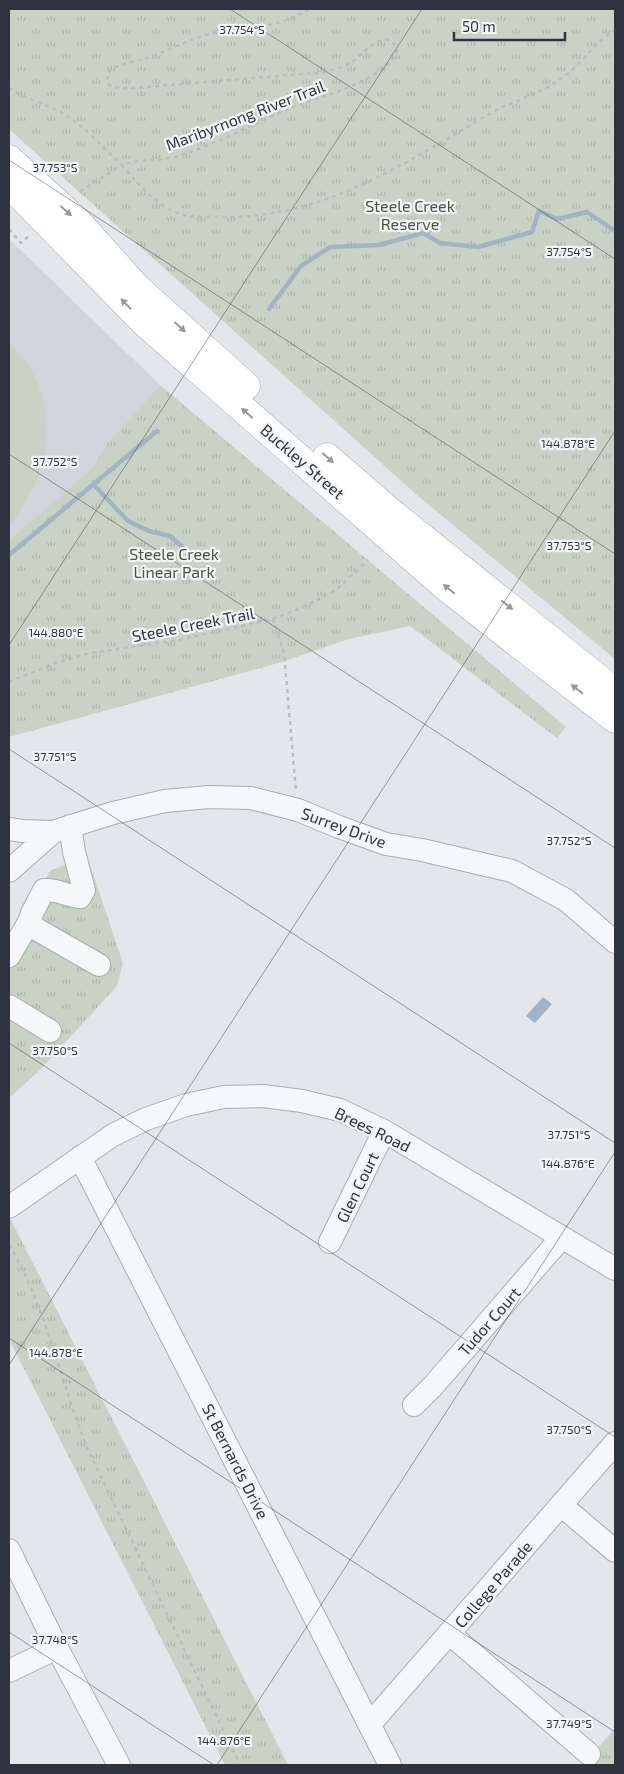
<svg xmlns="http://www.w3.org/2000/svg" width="624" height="1774" font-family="'Exo 2',sans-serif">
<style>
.built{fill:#d1d5db}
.grass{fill:url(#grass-tufts)}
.pitch{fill:#c9d3c5}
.water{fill:#a2b3c6}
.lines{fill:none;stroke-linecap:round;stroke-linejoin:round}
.stream{stroke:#a2b3c6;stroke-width:4.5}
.minor-casing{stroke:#a9adb4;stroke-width:24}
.major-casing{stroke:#a4aab4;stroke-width:29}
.path{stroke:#babcc1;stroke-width:2.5;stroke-dasharray:4 4;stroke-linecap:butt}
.minor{stroke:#f6f7f8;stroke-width:22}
.major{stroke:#fff;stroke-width:28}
.oneway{fill:#969aa0}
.ticks{fill:none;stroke:#2d3440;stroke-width:1;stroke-opacity:0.45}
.labels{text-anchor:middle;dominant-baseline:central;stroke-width:4.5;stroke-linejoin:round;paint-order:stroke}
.street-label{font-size:16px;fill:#2d3440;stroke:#f3f5f7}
.park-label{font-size:16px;fill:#415b3b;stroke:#f3f5f7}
.ticks-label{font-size:12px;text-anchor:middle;fill:#2d3440;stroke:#f3f5f7;stroke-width:4.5;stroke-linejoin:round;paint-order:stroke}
</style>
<defs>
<pattern id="grass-tufts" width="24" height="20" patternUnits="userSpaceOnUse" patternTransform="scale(1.25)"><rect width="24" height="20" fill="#c9d3c5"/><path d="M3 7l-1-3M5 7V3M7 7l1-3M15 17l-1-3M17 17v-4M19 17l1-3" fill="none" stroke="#adb6aa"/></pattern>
</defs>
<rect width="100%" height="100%" fill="#e3e6ea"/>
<path class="built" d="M9,239L160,385L108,442L94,466L9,540Z"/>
<path class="grass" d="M9,9H615V659L418,496L9,129Z
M160,385L566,727L557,738L410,626L349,639L282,662L9,737V540L94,466L108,442Z
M87,856L123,963L117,986L38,1072L9,1098V944L50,871Z
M9,1216L288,1765H225L9,1339Z
M615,1728V1765H583Z"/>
<path class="pitch" d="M9,344C46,375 55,428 39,474C32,493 21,510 9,527Z"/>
<path class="water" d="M543,997L552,1004L535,1023L526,1016Z"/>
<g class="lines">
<path class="stream" d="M269,309L301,266L330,247L379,245L423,233L440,243L478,247L532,232L539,211L557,219L587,212L615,231
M94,485L128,521L149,531L170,536L189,553
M9,555L157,431"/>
<defs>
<path id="minor" d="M70,826L74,852L84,890L80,897C66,896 58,889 44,890L32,913L29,922L31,926L99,965
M9,829L23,831L53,832L113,813L165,801L209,797L251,798L298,810L339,827L386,844L422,850L512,871L566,900L615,942
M9,871L53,832
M9,956L29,922
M9,1006L50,1031
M80,1157L390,1765
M9,1207L113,1135L146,1119L186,1105L224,1097L263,1096L302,1101L340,1110L384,1131L615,1269
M330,1242L384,1131
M414,1405L433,1386L562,1237
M561,1505L615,1551
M9,1550L57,1648L119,1765
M450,1634L589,1754
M9,1671L57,1648
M370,1724L615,1443"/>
<path id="major" d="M9,159L77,221L137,288L246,386
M9,184L144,322L446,587L615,719
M327,457L394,515L615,692"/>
</defs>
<use href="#minor" class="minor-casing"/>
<use href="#major" class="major-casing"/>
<path class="path" d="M309,9C279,29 243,27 209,34C187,40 166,52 144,59C132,63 114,63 107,75L109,85L116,88H133L326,72C335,69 344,67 352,62C363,54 387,24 397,50C392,67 370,77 356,84C336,94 313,99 291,108C254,123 213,146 175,157C157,161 139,159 122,165C136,182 151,200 171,210C186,218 204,217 220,217C324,219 405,163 491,113C514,100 541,94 562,78C582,64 595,42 615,30
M9,88C24,98 42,103 59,111C79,121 105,149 122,165L77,193
M9,229L21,243L30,235
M273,619L284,653L296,791
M9,682L55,663L91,653L178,640L273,619L303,607L335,591L368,560
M9,1245C46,1306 61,1384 88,1450L240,1765"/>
<use href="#minor" class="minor"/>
<use href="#major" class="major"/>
</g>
<defs><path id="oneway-solid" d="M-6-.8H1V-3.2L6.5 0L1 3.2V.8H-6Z" transform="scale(1.25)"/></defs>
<g class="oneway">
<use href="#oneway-solid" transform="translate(66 211) rotate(41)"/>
<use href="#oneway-solid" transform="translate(126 304) rotate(-134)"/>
<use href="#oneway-solid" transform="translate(180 327) rotate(42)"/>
<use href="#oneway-solid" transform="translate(247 413) rotate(-139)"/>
<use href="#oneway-solid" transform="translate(328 458) rotate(41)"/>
<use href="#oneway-solid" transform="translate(449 589) rotate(-141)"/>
<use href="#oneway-solid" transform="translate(507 605) rotate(39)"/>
<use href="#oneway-solid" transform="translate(577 689) rotate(-142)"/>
</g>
<path class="ticks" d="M230,9L615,259M9,160L615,554M9,454L615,848M9,645L422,9M9,749L615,1143M9,1043L615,1437M9,1338L615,1732M9,1365L615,431M9,1632L214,1765M217,1765L615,1152"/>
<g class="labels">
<g class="street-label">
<text transform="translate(245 115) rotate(-21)">Maribyrnong River Trail</text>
<text transform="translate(303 461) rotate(41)">Buckley Street</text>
<text transform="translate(193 624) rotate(-11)">Steele Creek Trail</text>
<text transform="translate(344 827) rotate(20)">Surrey Drive</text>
<text transform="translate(373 1129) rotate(26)">Brees Road</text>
<text transform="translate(357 1187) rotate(-64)">Glen Court</text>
<text transform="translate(489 1321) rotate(-49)">Tudor Court</text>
<text transform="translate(236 1461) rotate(63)">St Bernards Drive</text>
<text transform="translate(493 1584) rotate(-49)">College Parade</text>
</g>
<g class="park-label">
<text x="410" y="205">Steele Creek<tspan x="410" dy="18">Reserve</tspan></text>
<text x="174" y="553">Steele Creek<tspan x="174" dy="18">Linear Park</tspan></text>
</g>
</g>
<g class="ticks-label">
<text x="242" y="34">37.754°S</text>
<text x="55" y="172">37.753°S</text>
<text x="569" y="256">37.754°S</text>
<text x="568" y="448">144.878°E</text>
<text x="55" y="466">37.752°S</text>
<text x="569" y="550">37.753°S</text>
<text x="56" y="637">144.880°E</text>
<text x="55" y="761">37.751°S</text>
<text x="569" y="845">37.752°S</text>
<text x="55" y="1055">37.750°S</text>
<text x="569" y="1139">37.751°S</text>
<text x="568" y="1168">144.876°E</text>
<text x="56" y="1357">144.878°E</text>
<text x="569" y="1434">37.750°S</text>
<text x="55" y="1644">37.748°S</text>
<text x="569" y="1728">37.749°S</text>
<text x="224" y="1745">144.876°E</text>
</g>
<rect width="624" height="1774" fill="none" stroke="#2d3440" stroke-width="20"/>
<path d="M454 32v8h111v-8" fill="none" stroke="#2d3440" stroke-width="2.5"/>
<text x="462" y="32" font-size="15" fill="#2d3440" stroke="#f3f5f7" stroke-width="4" paint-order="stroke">50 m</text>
</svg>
